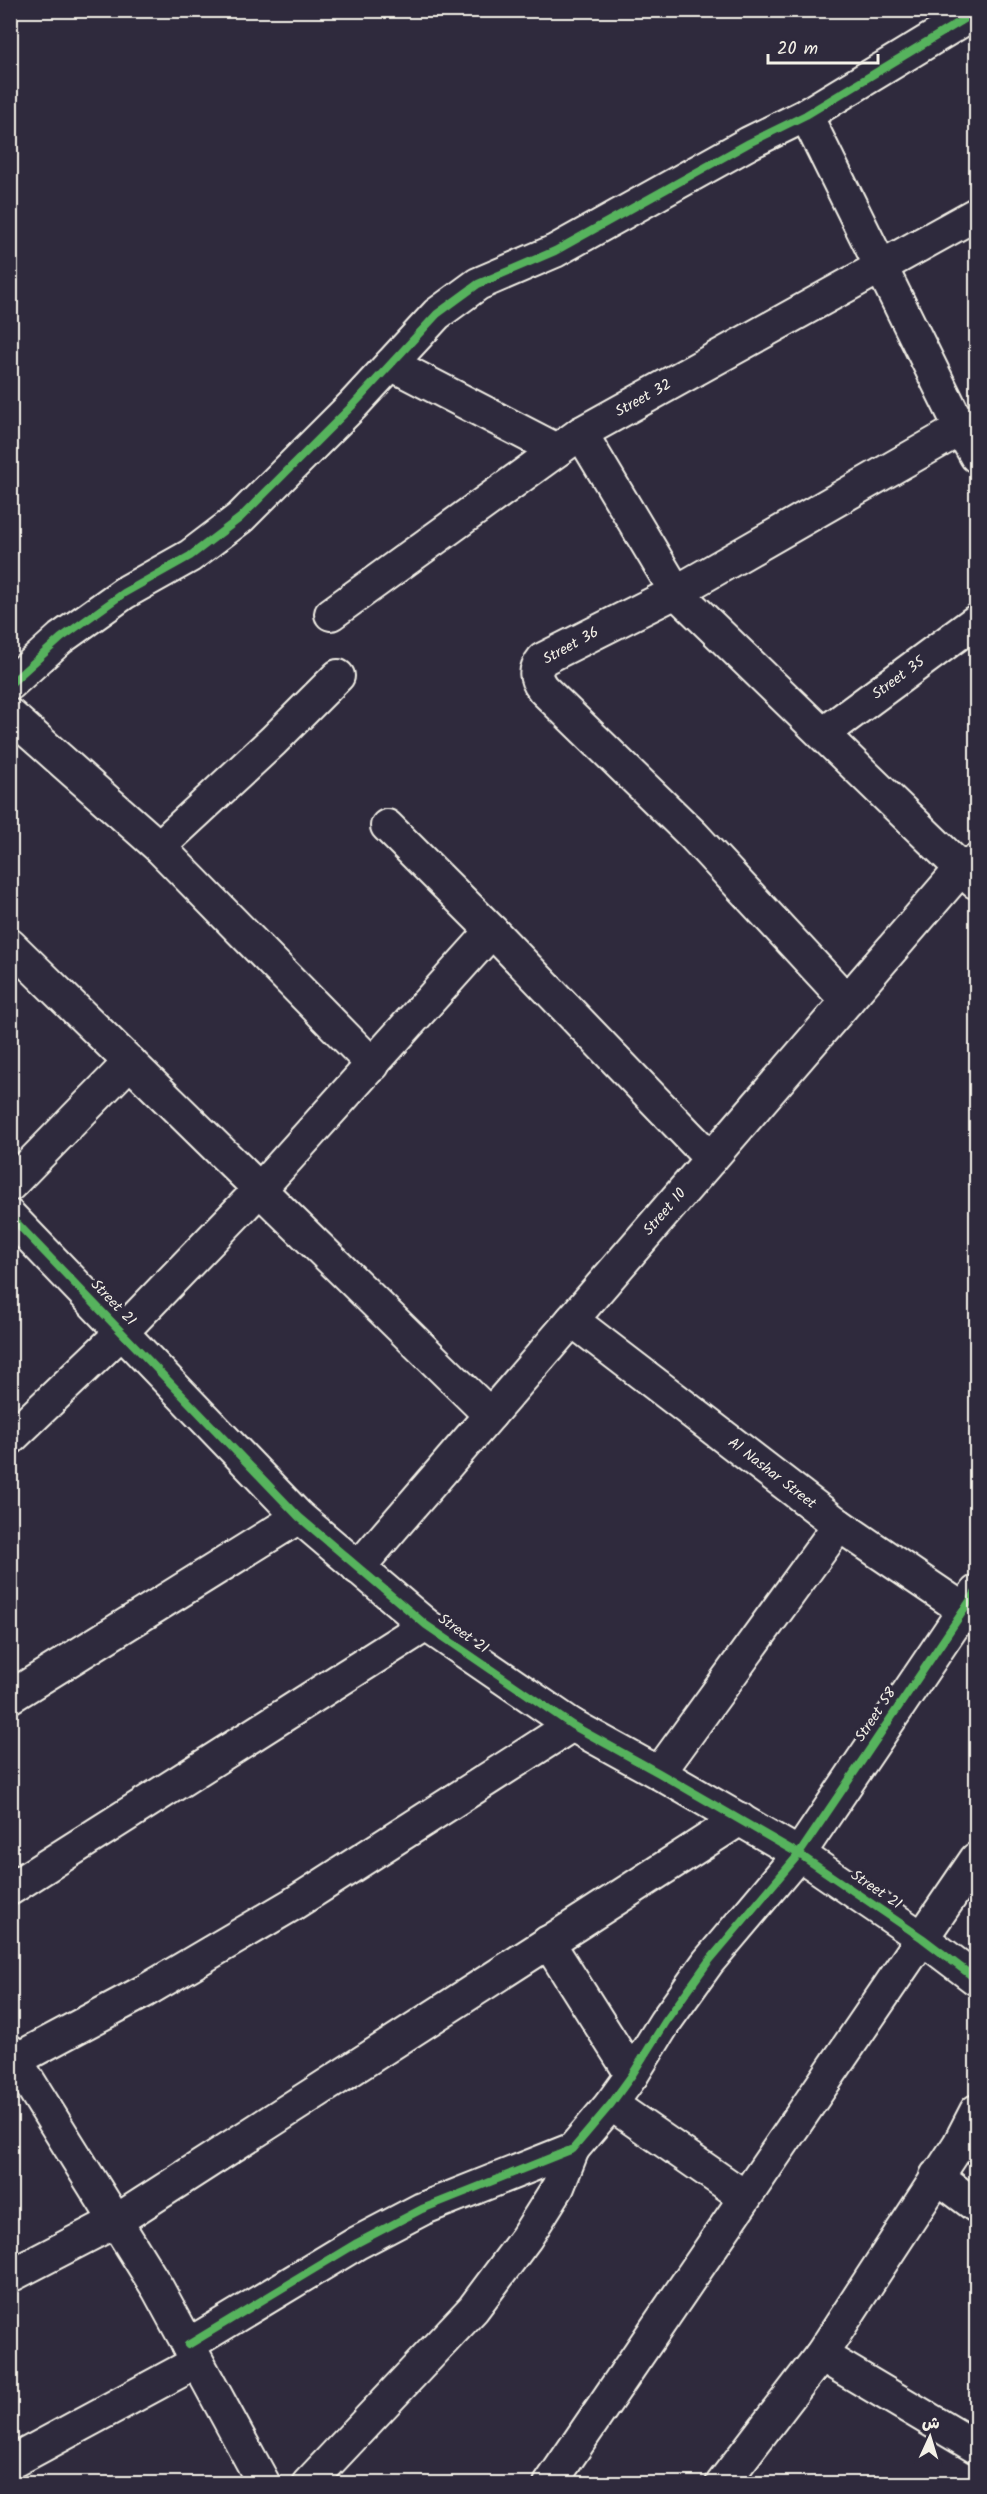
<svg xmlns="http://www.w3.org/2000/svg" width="987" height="2494" font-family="Kalam,'Playpen Sans Arabic',sans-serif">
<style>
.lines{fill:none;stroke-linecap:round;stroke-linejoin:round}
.minor-casing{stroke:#f4f1e8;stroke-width:36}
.minor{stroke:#2f2a3d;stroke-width:32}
.cycleway-casing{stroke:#2f2a3d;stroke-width:11}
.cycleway{stroke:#56b35d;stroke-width:8}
.labels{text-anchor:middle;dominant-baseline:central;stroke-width:6;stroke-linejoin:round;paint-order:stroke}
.street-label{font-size:15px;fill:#f4f1e8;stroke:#2f2a3d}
</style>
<rect width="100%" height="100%" fill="#2f2a3d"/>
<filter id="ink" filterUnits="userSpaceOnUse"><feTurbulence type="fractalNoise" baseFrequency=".0167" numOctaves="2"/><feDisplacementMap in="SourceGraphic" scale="12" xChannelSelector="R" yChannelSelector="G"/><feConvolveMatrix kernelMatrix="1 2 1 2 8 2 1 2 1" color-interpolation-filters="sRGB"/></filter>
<g filter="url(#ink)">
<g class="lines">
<defs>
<g id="minor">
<path d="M806,115L961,429L976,456"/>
<path d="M391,364L557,450"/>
<path d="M581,433L676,592L975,882"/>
<path id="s1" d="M331,614L581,433L976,214"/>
<path d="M10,684L61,638L124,593L190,556L240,518L353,405L437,314L478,284L555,251L749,143L806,115L976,12"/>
<path d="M10,715L159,847L373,1065"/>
<path id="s2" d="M823,734L976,621"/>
<path d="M387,826L492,931L711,1159"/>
<path d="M159,847L273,741L338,676"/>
<path d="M10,945L490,1415"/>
<path d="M847,1001L693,835L543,689C534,677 534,670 543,659L676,592L976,420"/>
<path d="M10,1185L130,1062"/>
<path d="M10,1216L299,1517L426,1625L572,1725L659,1773L799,1854L922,1938L976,1979"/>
<path id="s3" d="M572,1320L839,1525L976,1618"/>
<path d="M10,1439L122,1332L260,1189L492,931"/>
<path id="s4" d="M358,1568L960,870L976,861"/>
<path d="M10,1697L299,1517"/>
<path d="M659,1773L839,1525"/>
<path d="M10,1889L426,1625"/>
<path d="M548,1942L632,2075"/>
<path d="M10,2051L158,2289L264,2484"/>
<path d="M10,2063L145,1991L293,1904L572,1725"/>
<path d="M611,2104L745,2197"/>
<path d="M936,2176L976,2206"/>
<path d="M10,2276L116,2221L740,1819"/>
<path d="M188,2345L357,2243L422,2209L573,2149L611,2104L632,2075L665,2022L708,1962L799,1854L976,1592"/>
<path d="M821,2355L976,2447"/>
<path d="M10,2463L197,2362"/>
<path d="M308,2484L473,2309L526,2238L558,2187L573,2149"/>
<path d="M550,2484L976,1859"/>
<path d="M722,2484L821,2355L959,2144L976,2111"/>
</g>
</defs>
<use href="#minor" class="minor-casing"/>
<use href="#minor" class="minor"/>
<defs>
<path id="cycleway" d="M10,684L61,638L124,593L190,556L240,518L353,405L437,314L478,284L555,251L749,143L806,115L976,12
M10,1216L299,1517L426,1625L572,1725L659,1773L799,1854L922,1938L976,1979
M188,2345L357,2243L422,2209L573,2149L611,2104L632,2075L665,2022L708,1962L799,1854L976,1592"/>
</defs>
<use href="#cycleway" class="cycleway-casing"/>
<use href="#cycleway" class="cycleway"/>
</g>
</g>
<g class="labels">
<g class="street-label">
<text stroke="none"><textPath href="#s1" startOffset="380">Street 32</textPath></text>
<text transform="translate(571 646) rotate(-29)">Street 36</text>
<text stroke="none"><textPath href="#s2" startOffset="94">Street 35</textPath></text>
<text stroke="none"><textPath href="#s4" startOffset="470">Street 10</textPath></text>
<text transform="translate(113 1303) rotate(46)">Street 21</text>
<text stroke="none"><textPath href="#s3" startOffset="252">Al Nashar Street</textPath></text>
<text transform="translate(463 1634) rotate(35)">Street 21</text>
<text transform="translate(876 1715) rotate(-56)">Street 58</text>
<text transform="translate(876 1890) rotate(34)">Street 21</text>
</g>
</g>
<rect width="987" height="2494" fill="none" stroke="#2f2a3d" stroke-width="36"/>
<rect x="18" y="18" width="951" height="2458" fill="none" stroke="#f4f1e8" stroke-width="2" filter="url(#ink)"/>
<g transform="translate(930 2437) rotate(4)" stroke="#2f2a3d" stroke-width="4.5" paint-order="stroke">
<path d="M0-4.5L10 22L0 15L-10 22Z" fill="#f4f1e8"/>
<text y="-9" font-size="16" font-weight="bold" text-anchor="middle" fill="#f4f1e8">ش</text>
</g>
<path d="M768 54v9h110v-9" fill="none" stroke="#f4f1e8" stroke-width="3"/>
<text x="777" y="54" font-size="18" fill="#f4f1e8" stroke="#2f2a3d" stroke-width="4.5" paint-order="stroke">20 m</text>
</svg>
